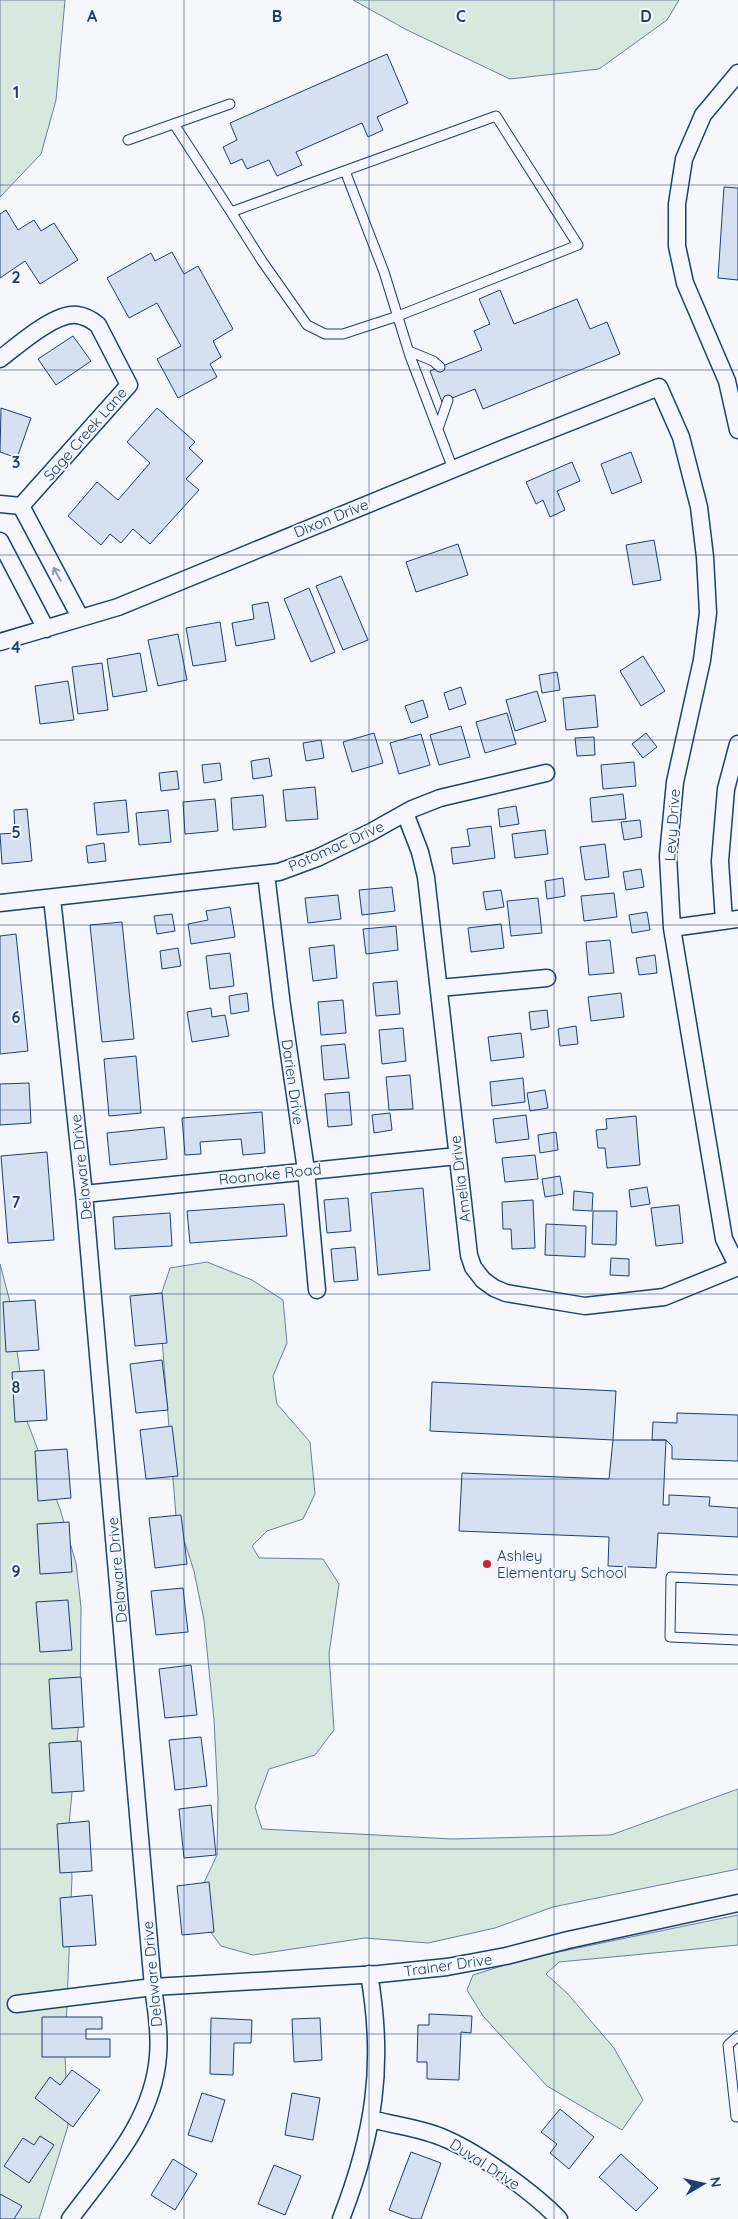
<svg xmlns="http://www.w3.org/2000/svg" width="738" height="2219" font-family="Quicksand,sans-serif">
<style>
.green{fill:#d7e8df;stroke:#687fa3}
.building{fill:#d5e0f0;stroke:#1d3f73}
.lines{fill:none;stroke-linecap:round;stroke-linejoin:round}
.service-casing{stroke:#1d3f73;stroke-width:11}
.minor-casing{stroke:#1d3f73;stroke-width:19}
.service{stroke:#f4f7fb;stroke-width:9}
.minor{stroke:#f4f7fb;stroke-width:16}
.oneway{stroke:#889bb7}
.grid{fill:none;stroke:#1d3f73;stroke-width:1;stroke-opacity:0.55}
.poi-dot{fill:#c62828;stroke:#f4f7fb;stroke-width:2}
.labels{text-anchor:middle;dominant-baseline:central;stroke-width:4;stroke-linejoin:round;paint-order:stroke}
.street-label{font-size:15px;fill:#1d3f73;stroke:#f4f7fb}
.poi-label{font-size:15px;fill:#1d3f73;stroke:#f4f7fb;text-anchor:start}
.grid-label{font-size:16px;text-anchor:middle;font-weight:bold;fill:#1d3f73;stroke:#f4f7fb;stroke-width:4;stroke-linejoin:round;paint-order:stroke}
</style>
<rect width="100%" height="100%" fill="#f4f7fb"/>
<path class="green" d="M0,0H65L56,100L41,154L0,197Z
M353,0H679L667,20L599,69L510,79L407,30Z
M207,1262L252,1280L283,1300L287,1343L273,1376L277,1404L310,1442L315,1494L303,1519L267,1531L252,1546L259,1558L323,1559L339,1584L329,1654L334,1730L315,1755L269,1769L255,1807L262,1829L452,1839L611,1835L738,1789V1869L553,1907L495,1928L428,1943L365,1938L253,1955L221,1946L206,1926L203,1885L217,1855L218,1798L214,1720L204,1620L194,1571L176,1516L159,1301L170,1268Z
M0,1264L10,1302L27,1421L60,1509L76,1563L81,1607L80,1711L69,1824L72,1877L65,2055L68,2126L39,2219H0Z
M738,1915V1945L559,1962L546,1974L567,1993L614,2048L643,2100L622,2130L547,2086L483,2016L467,1990L473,1975L524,1959Z"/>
<path class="building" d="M387,54L408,103L377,117L383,130L368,137L362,123L296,152L302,165L277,176L269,160L247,169L242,159L231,164L223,147L237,140L230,123Z
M724,187L738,188V280L718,278Z
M6,210L18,230L34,220L41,231L54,223L78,260L40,284L25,261L0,278V214Z
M172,252L184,274L198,266L233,329L213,341L221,357L210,364L217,377L178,398L157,359L181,346L157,303L129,318L107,278L151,253L155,261Z
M500,290L514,324L577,299L590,329L607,322L620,354L483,409L475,389L442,402L430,371L482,350L474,331L490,324L479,299Z
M73,336L91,361L56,385L38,359Z
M1,408L31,418L17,458L0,452Z
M157,408L195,442L189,448L203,461L186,479L199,490L150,544L133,529L121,543L110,534L101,545L68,516L97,482L118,500L150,463L127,442Z
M631,452L642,482L612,494L601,464Z
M572,462L580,481L557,491L565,510L550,517L543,500L536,504L526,482Z
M654,540L661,580L633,585L626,545Z
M458,544L468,575L416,592L406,562Z
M341,576L368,640L343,650L316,586Z
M309,588L335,652L311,662L284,599Z
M268,602L275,639L236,646L232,623L254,619L252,605Z
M220,622L226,661L193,666L186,628Z
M178,634L187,680L158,686L148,640Z
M140,653L147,691L113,697L107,659Z
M643,656L665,691L641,706L620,671Z
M102,663L108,710L78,714L72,667Z
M557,672L560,690L542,693L539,675Z
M68,681L74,720L40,724L35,686Z
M461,687L466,704L449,710L444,693Z
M537,691L546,721L515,731L506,700Z
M595,695L598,727L566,730L563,698Z
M423,700L428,717L411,723L405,706Z
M507,713L516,744L485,753L476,722Z
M461,726L470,757L439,765L430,735Z
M374,733L383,763L352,772L343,742Z
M646,733L657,747L643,758L632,744Z
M421,734L430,765L399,774L390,743Z
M594,737L595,755L577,756L575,738Z
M321,740L324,758L306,761L303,743Z
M269,758L272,776L253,779L251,761Z
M634,762L636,786L603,789L601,765Z
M220,763L222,780L204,783L202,765Z
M177,771L179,789L161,791L159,773Z
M315,787L318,819L286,821L283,790Z
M623,794L626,819L592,822L590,798Z
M263,795L266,827L233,830L231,798Z
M215,799L218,831L185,834L183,802Z
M126,800L129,832L97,835L94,803Z
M516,806L519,824L500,827L498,809Z
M27,809L32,861L2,864L0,834L15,833L14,810Z
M168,810L171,842L139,845L136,813Z
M640,820L642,837L624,840L621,822Z
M491,826L495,858L453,864L451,848L470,846L467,829Z
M545,830L548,854L515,858L512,834Z
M104,843L106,861L88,863L86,846Z
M605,844L609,877L585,880L580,847Z
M641,869L644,887L626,890L623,872Z
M563,878L565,896L547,899L545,881Z
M392,887L395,911L362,915L359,890Z
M501,890L504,907L486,910L483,892Z
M614,893L617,917L584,921L581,896Z
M338,895L341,919L308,923L305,898Z
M538,898L542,933L511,936L507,901Z
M230,907L235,937L191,944L188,924L208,920L206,911Z
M647,912L650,930L632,933L629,915Z
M172,914L175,931L157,934L154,916Z
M122,922L134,1039L102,1042L90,925Z
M501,924L504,948L471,952L468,928Z
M396,926L398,950L366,954L363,929Z
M16,934L28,1051L0,1054V936Z
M610,940L614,973L589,975L586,942Z
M334,945L337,978L313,981L309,948Z
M178,948L181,966L162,969L160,951Z
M230,953L234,986L210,989L206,956Z
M655,955L657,973L639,975L636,958Z
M397,981L400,1014L376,1016L373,983Z
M247,993L249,1011L231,1014L229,996Z
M621,993L624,1017L591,1021L588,997Z
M343,1000L346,1033L321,1035L318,1002Z
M211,1008L212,1017L225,1015L229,1036L192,1042L187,1012Z
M547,1010L549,1027L531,1030L529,1012Z
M576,1026L578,1044L560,1046L558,1029Z
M403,1028L406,1061L382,1064L379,1030Z
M521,1033L524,1057L491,1061L488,1037Z
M345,1044L349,1078L324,1080L321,1046Z
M136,1056L141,1113L109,1116L104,1059Z
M410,1075L413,1109L389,1110L386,1077Z
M523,1078L525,1102L492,1106L490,1082Z
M29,1083L31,1123L0,1125V1084Z
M545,1090L548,1108L530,1111L527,1093Z
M349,1092L352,1125L328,1127L325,1094Z
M262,1112L265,1153L243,1155L241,1139L200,1142L201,1154L185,1155L182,1118Z
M390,1113L392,1130L374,1133L372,1115Z
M526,1115L529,1139L496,1143L493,1119Z
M636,1116L640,1165L607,1168L605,1148H598L596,1130L607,1129L606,1119Z
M164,1127L167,1159L110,1165L107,1133Z
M556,1132L558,1150L540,1153L538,1135Z
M47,1152L54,1240L8,1243L1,1156Z
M535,1155L538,1179L505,1182L502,1158Z
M560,1176L563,1194L545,1197L542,1179Z
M647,1187L650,1204L631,1207L629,1190Z
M423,1188L430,1270L378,1275L371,1193Z
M574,1191L593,1193L592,1211L573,1210Z
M348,1198L351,1231L327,1233L324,1200Z
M533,1200L535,1248L512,1249L511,1229H503L502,1202Z
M284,1204L287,1236L190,1243L187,1211Z
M679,1205L683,1243L656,1246L651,1208Z
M593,1211H617L616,1245L592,1244Z
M170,1213L172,1246L115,1249L113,1217Z
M546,1224L586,1226L585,1257L545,1255Z
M355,1247L358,1280L334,1282L331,1249Z
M611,1258L629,1259V1276L610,1275Z
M162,1293L167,1343L135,1346L130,1296Z
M35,1300L39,1350L6,1352L3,1302Z
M162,1360L168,1410L136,1413L130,1364Z
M44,1370L47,1420L15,1422L12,1372Z
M432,1382L616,1391L613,1440L430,1431Z
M677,1413L738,1415V1461L672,1459V1446L666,1440H652L653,1422L677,1423Z
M172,1426L178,1476L146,1479L140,1430Z
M613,1440H666L663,1505H669V1495L710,1497L709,1506L738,1508V1537L658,1533L656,1568L608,1566L609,1537L459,1531L462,1473L609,1479Z
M67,1449L71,1498L38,1501L35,1451Z
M181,1515L187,1564L155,1568L149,1518Z
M69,1522L72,1572L40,1574L37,1524Z
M183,1588L188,1632L156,1635L151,1591Z
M68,1600L72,1650L40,1652L36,1602Z
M191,1665L197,1715L165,1718L159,1669Z
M81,1677L84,1727L52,1729L49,1679Z
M201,1737L207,1786L175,1790L169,1740Z
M81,1741L84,1791L52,1793L49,1743Z
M211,1805L216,1855L184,1858L179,1809Z
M89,1821L92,1871L60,1873L57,1824Z
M209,1882L214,1932L182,1935L177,1886Z
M92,1895L96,1945L63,1947L60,1898Z
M429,2014L472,2016L471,2033L461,2032L459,2080L427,2079V2062H417L418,2025H429Z
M42,2017H102V2029H86V2039H110V2057H42Z
M211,2018L252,2020L251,2043H234L233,2075L210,2074Z
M320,2018L322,2060L294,2062L292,2019Z
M72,2070L100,2090L73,2127L35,2098L50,2077L60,2085Z
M202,2093L225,2100L212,2142L188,2135Z
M292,2093L320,2098L313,2140L285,2135Z
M560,2109L594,2137L569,2169L550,2153L557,2144L541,2132Z
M40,2136L54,2145L29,2183L4,2166L23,2138L34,2145Z
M411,2152L441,2163L421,2219H413L389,2210Z
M621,2154L658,2188L636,2211L599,2177Z
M173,2159L197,2174L175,2210L151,2195Z
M274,2165L301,2176L285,2215L258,2204Z
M0,2194L22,2206L14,2219H0Z"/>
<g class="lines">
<defs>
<path id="service" d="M496,116L578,245L398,316L343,334H325L307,325L262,261L231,212Z
M174,124L231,212
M128,140L230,104
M345,171L384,272L410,356L453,469
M409,351L433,361L440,367
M438,429L448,400
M738,1580L671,1577L670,1637L738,1640
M736,2117L728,2045L738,2036"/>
<path id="minor" d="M738,73L703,115L684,159L677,204V246L685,283L727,381L738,430
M0,359C17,346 55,312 77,315C85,316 92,320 98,325L129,385L21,506L0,504
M21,506L80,617
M0,541L46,629
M0,642L118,607L507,447L659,387L681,437L699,507L705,557L708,613L702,660L675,782L668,856L672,928L724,1239L738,1267
M405,813L420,852L426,877L469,1255L473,1267L483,1280L494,1288L506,1293L585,1306L664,1297L738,1267
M266,874L282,1006L306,1170L317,1290
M52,898L84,1194L153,1987C156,2009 160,2033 158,2056C153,2121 107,2169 70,2219
M0,903L279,872L317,858L371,832L412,809L440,798L546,773
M724,921L720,861L726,789L738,744
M672,928L738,919
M439,988L547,978
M84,1194L457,1156
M16,2004L153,1987L379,1974L447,1967L506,1956L568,1940L738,1903
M372,2119C396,2126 423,2128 446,2139C479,2153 534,2193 559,2219
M341,2219C374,2134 385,2065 369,1974"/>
</defs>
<use href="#service" class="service-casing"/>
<use href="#minor" class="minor-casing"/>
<use href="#service" class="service"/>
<use href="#minor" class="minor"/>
</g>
<defs><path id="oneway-shaft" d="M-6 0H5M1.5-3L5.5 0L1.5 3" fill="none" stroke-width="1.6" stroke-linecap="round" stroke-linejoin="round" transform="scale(1.25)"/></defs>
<use class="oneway" href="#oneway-shaft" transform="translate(57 574) rotate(-118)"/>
<path class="grid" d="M184,0V2219M369,0V2219M554,0V2219M0,185H738M0,370H738M0,555H738M0,740H738M0,925H738M0,1110H738M0,1294H738M0,1479H738M0,1664H738M0,1849H738M0,2034H738"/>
<circle class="poi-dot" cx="487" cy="1564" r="5"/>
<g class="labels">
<g class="street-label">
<text transform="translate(85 434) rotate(-49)">Sage Creek Lane</text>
<text transform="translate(331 518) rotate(-22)">Dixon Drive</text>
<text transform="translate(672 825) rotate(-86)">Levy Drive</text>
<text transform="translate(336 846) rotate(-24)">Potomac Drive</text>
<text transform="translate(293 1082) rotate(82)">Darien Drive</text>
<text transform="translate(81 1167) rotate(-96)">Delaware Drive</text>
<text transform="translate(270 1174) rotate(-6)">Roanoke Road</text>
<text transform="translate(460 1179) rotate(-97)">Amelia Drive</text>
<text transform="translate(117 1570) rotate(-95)">Delaware Drive</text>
<text transform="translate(448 1965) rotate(-8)">Trainer Drive</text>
<text transform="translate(152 1974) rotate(-95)">Delaware Drive</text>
<text transform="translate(485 2164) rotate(33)">Duval Drive</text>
</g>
<g class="poi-label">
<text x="497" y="1555">Ashley<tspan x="497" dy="17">Elementary School</tspan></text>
</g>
</g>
<g class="grid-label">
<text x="92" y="22">A</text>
<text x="277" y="22">B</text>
<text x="461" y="22">C</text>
<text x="646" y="22">D</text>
<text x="16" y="98">1</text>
<text x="16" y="283">2</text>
<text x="16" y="468">3</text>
<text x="16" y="653">4</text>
<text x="16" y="838">5</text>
<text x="16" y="1023">6</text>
<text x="16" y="1208">7</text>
<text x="16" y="1393">8</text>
<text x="16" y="1577">9</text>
</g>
<g transform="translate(703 2184) rotate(81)" stroke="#f4f7fb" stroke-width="4" paint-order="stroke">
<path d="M0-4L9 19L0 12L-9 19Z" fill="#1d3f73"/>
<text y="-8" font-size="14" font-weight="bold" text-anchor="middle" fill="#1d3f73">N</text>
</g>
</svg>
